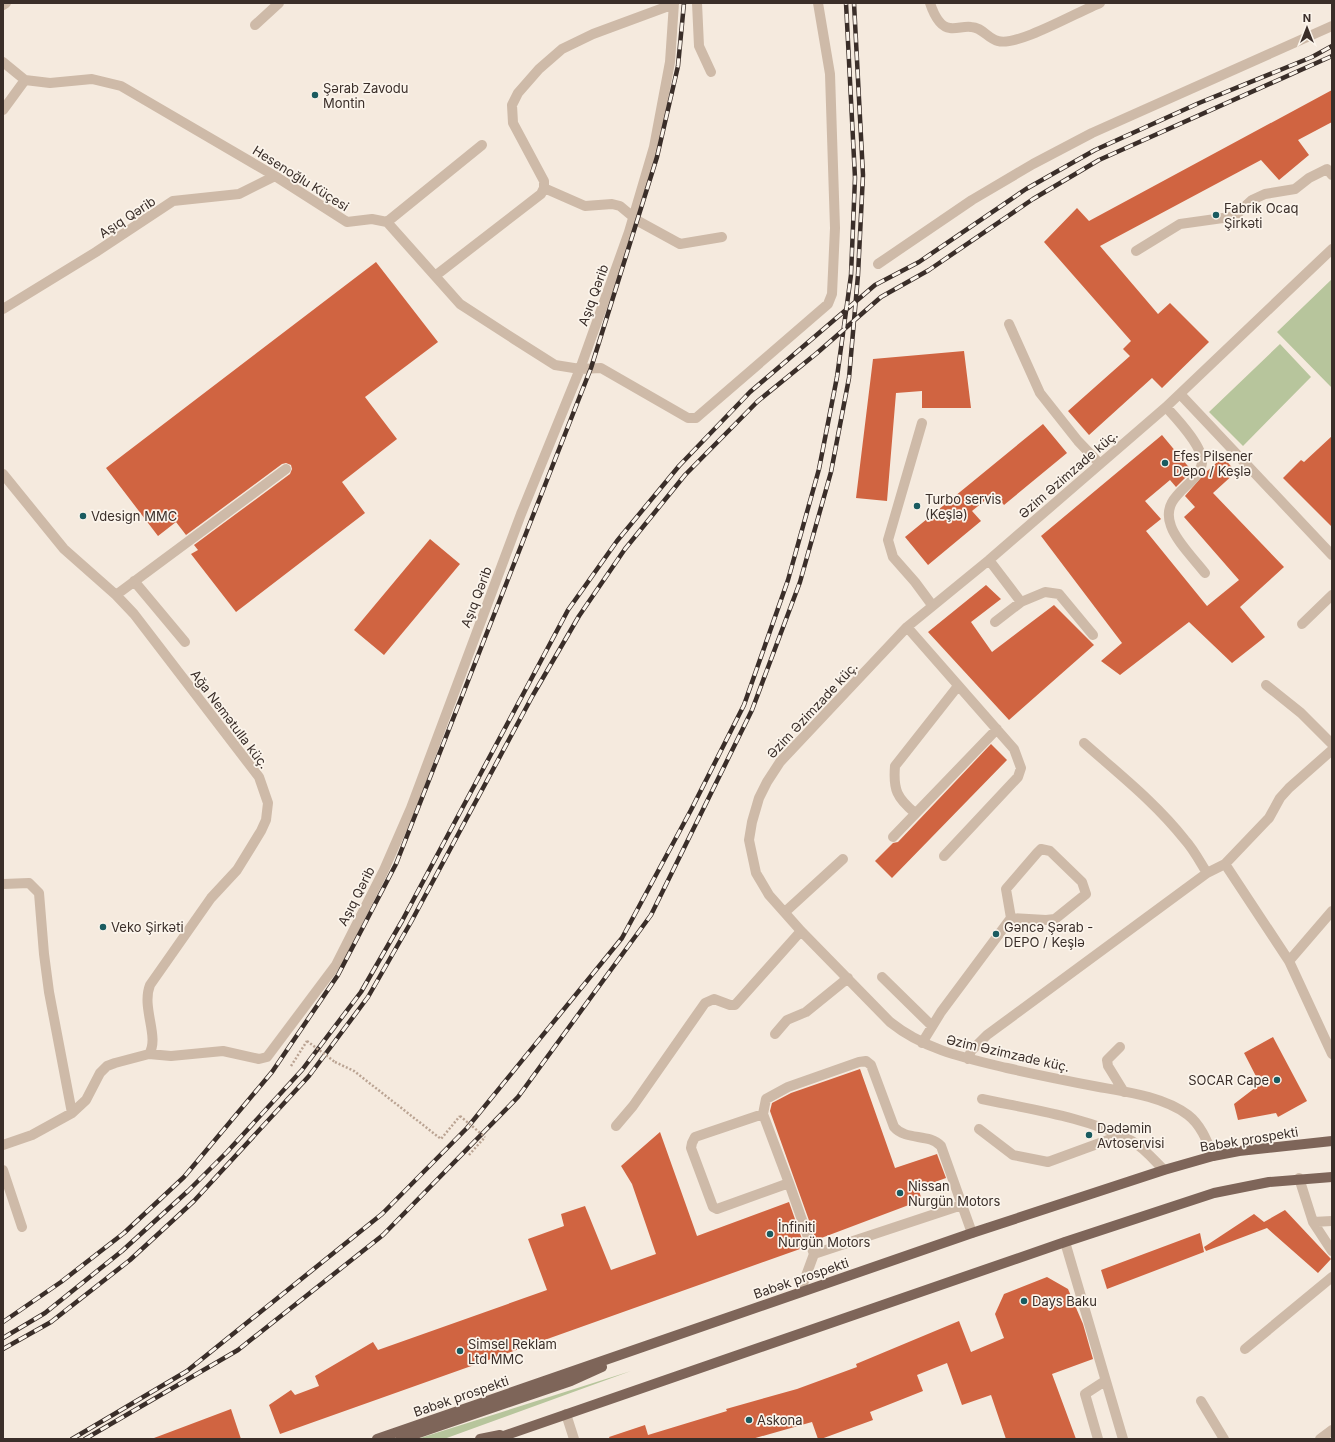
<svg xmlns="http://www.w3.org/2000/svg" width="1335" height="1442" font-family="Inter,sans-serif">
<style>
.green{fill:#b7c59c}
.building{fill:#d06441}
.lines{fill:none;stroke-linecap:round;stroke-linejoin:round}
.path{stroke:#baa392;stroke-width:2.5;stroke-dasharray:2 2;stroke-linecap:butt}
.minor{stroke:#cebaa8;stroke-width:10}
.major{stroke:#7e6559;stroke-width:10}
.rail-casing{stroke:#3a2e29;stroke-width:4.5}
.rail{stroke:#fbf4eb;stroke-width:3;stroke-dasharray:9;stroke-linecap:butt}
.path-bridge{stroke:#baa392;stroke-width:2.5;stroke-dasharray:2 2;stroke-linecap:butt}
.poi-dot{fill:#1a5b60;stroke:#fbf4eb;stroke-width:1.5}
.labels{text-anchor:middle;dominant-baseline:central;stroke-width:3.5;stroke-linejoin:round;paint-order:stroke}
.poi-label{font-size:13px;fill:#3a2e29;stroke:#fbf4eb;text-anchor:start}
.street-label{font-size:13px;fill:#3a2e29;stroke:#fbf4eb}
</style>
<rect width="100%" height="100%" fill="#f5eade"/>
<path class="green" d="M1332,279V388L1277,332Z
M1280,344L1311,377L1243,446L1209,412Z
M631,1371L444,1439H417Z"/>
<path class="building" d="M1332,90V122L1298,140L1309,155L1279,180L1261,160L1100,246L1158,314L1170,303L1209,342L1162,388L1152,378L1089,435L1068,411L1130,356L1123,349L1131,341L1044,242L1077,208L1089,221Z
M376,262L438,342L365,397L397,439L342,482L365,513L236,612L191,554L198,550L194,545L290,474L292,469L291,465L286,463L282,464L186,535L176,522L158,536L106,468Z
M964,351L971,408H922V391L896,393L887,501L856,498L873,359Z
M1043,424L1067,453L1004,505L994,493L972,511L981,521L928,565L905,537Z
M1162,435L1192,471L1176,487L1170,480L1145,501L1161,519L1146,531L1207,606L1239,580L1184,517L1195,507L1185,496L1205,473L1223,457L1236,472L1213,493L1284,567L1240,607L1265,637L1232,663L1189,622L1120,675L1101,661L1122,643L1041,536Z
M1332,436V527L1283,478L1301,460L1304,462Z
M430,539L460,564L384,655L354,630Z
M986,585L1001,599L971,622L992,652L1054,605L1094,645L1009,720L928,632Z
M991,744L1007,760L892,878L875,861L893,843L898,842Z
M1273,1037L1307,1101L1278,1117L1276,1113L1238,1120L1234,1104L1260,1084L1244,1053Z
M860,1069L895,1168L937,1154L946,1178L918,1188L922,1200L816,1240L770,1111L772,1103L791,1093Z
M660,1132L697,1236L789,1202L804,1245L799,1246L800,1249L280,1434L269,1405L291,1390L295,1395L319,1386L315,1376L373,1342L378,1350L547,1290L528,1239L564,1226L561,1214L585,1206L611,1270L656,1254L632,1184L621,1166Z
M1285,1210L1331,1259L1318,1273L1267,1228L1206,1251L1204,1247L1254,1214L1264,1222Z
M1200,1233L1204,1252L1107,1289L1101,1270Z
M1047,1277L1068,1289L1083,1324L1093,1359L1052,1374L1076,1439H1006L991,1395L962,1405L947,1363L917,1375L923,1391L870,1412L873,1420L821,1439H818L812,1422L752,1439H610L609,1437L645,1425L648,1435L727,1411L726,1409L797,1389L857,1367L856,1364L959,1321L971,1352L1004,1338L995,1314L1004,1294Z
M231,1409L241,1439H155L154,1438Z"/>
<g class="lines">
<path class="path" d="M335,1062L354,1071L441,1139L460,1116
M291,1066L307,1041
M469,1155L485,1137"/>
<path class="minor" d="M697,3L699,46L711,72
M930,3C933,12 939,27 950,28C957,29 964,26 971,27C982,27 988,39 998,41C1017,47 1079,11 1100,3
M3,5L6,3
M255,25L279,3
M3,62L25,80L50,83L92,79L121,86L275,176L347,222L372,219L387,222L460,304L514,339L555,365L580,369L601,368L688,418H696L828,304L832,294L835,228L830,74L818,3
M3,110L25,80
M544,188L585,206L612,204L620,206L638,221L680,244L722,237
M387,222L482,145
M1136,251L1180,224L1230,217L1237,214L1252,200L1265,194L1295,189L1309,178L1327,169L1332,175
M878,264L972,200L1033,164L1092,133L1332,26
M435,276L541,194L544,188V181L513,123L512,105L518,93L539,69L562,49L593,34L674,4
M3,309L96,252L173,201L239,194L275,176
M1009,324L1040,393L1078,441L1099,463
M1180,394L1332,555
M1166,407C1176,418 1204,447 1202,463C1199,486 1159,494 1171,526C1176,541 1195,560 1205,573
M922,423L888,540L893,557L915,582L932,605
M3,474L64,549L116,595L134,614L259,777L268,803L266,820L261,831L237,870L211,898L150,985C141,1008 160,1037 149,1054
M989,560L1021,602L995,622
M134,581L185,642
M116,595L286,469
M1021,602L1045,592L1059,594L1093,635
M1302,624L1332,595
M907,627L1014,749L1021,768L1018,777L944,856
M1266,685L1301,713L1332,744
M1084,743C1119,774 1156,803 1185,840C1194,850 1200,862 1207,873
M915,813C897,798 893,790 895,766L958,686
M893,837L997,729
M1225,864L1289,961L1332,1054
M3,884L29,883L39,893L44,954L49,992L72,1113
M785,912L843,859
M1289,961L1332,911
M882,977L932,1026
M775,1034L787,1020L806,1012L848,978
M922,1043L941,1012L1011,918L1006,889L1037,853L1041,849L1050,851L1082,882L1086,894L1055,919L1046,920L1011,918
M1120,1047L1107,1060L1108,1066L1124,1092
M968,1059L971,1051L987,1035L1207,873L1225,864L1269,818L1280,798L1289,788L1332,750
M982,1099C1029,1109 1091,1118 1132,1141C1144,1148 1154,1160 1164,1170
M763,1114L695,1137L692,1143L691,1148L713,1207L717,1209L789,1183L763,1114L766,1099L788,1087L859,1062L866,1061L871,1065L894,1127C906,1141 929,1133 941,1146L962,1205
M616,1126L633,1106L705,1003L714,999L730,1005H735L801,931
M979,1129L1013,1155L1048,1162L1119,1136
M3,1145L32,1135L72,1113L86,1100L100,1073L107,1066L115,1063L149,1054L171,1056L223,1051L259,1059L267,1057L336,965L384,870L411,808L521,514L580,369L629,232L654,147L670,62L674,3
M1213,1156C1207,1141 1201,1125 1188,1115C1164,1097 1128,1092 1099,1087C1068,1081 1038,1075 1007,1068C965,1058 925,1050 890,1022L801,931L769,895L756,873L749,840L752,822L759,798L767,782L780,762L907,627L989,560L1166,407L1332,249
M3,1170L22,1227
M1299,1178L1313,1222L1332,1251
M789,1183L814,1254
M1313,1222L1332,1221
M1065,1242L1123,1439
M800,1292L814,1254L962,1205L972,1233
M1245,1349L1332,1277
M1201,1401L1224,1439
M566,1414L574,1439
M1098,1439L1085,1394L1105,1381
M1320,1439L1332,1430"/>
<path class="major" d="M377,1439L972,1233L1164,1170L1213,1156L1239,1151L1332,1141
M401,1439L571,1381L602,1367
M480,1439L500,1435
M495,1439L1065,1242L1214,1193L1269,1182L1332,1177"/>
<defs>
<path id="rail" d="M3,1322L61,1282L124,1233L184,1177L272,1072L338,975L396,864L591,368L657,157L678,66L684,3
M3,1338L45,1313L122,1251L188,1191L227,1152L302,1070L361,992L402,921L568,610L617,541L679,466L750,392L875,285L919,262L1026,189L1095,150L1199,103L1312,57L1332,46
M3,1349L51,1322L130,1260L194,1201L309,1076L368,997L411,922L533,695L579,616L625,549L685,475L758,401L817,353L881,297L929,270L1033,199L1099,160L1332,56
M72,1439L187,1371L382,1214L467,1128L622,938L691,810L744,705L788,580L819,469L837,377L851,275L855,178L846,3
M85,1439L238,1350L383,1235L518,1097L651,915L752,710L800,582L831,472L849,378L858,275L863,175L854,3"/>
</defs>
<use href="#rail" class="rail-casing"/>
<use href="#rail" class="rail"/>
<path class="path-bridge" d="M307,1041L335,1062
M460,1116L485,1137"/>
</g>
<g class="poi-dot">
<circle cx="315" cy="95" r="4"/>
<circle cx="1216" cy="215" r="4"/>
<circle cx="1165" cy="463" r="4"/>
<circle cx="917" cy="506" r="4"/>
<circle cx="83" cy="516" r="4"/>
<circle cx="103" cy="927" r="4"/>
<circle cx="996" cy="934" r="4"/>
<circle cx="1277" cy="1080" r="4"/>
<circle cx="1089" cy="1135" r="4"/>
<circle cx="900" cy="1193" r="4"/>
<circle cx="770" cy="1234" r="4"/>
<circle cx="1024" cy="1301" r="4"/>
<circle cx="460" cy="1351" r="4"/>
<circle cx="749" cy="1420" r="4"/>
</g>
<g class="labels">
<g class="poi-label">
<text x="323" y="88">Şərab Zavodu<tspan x="323" dy="15">Montin</tspan></text>
<text x="1224" y="208">Fabrik Ocaq<tspan x="1224" dy="15">Şirkəti</tspan></text>
<text x="1173" y="456">Efes Pilsener<tspan x="1173" dy="15">Depo / Keşlə</tspan></text>
<text x="925" y="499">Turbo servis<tspan x="925" dy="15">(Keşlə)</tspan></text>
<text x="91" y="516">Vdesign MMC</text>
<text x="111" y="927">Veko Şirkəti</text>
<text x="1004" y="927">Gəncə Şərab -<tspan x="1004" dy="15">DEPO / Keşlə</tspan></text>
<text x="1269" y="1080" text-anchor="end">SOCAR Cape</text>
<text x="1097" y="1128">Dədəmin<tspan x="1097" dy="15">Avtoservisi</tspan></text>
<text x="908" y="1186">Nissan<tspan x="908" dy="15">Nurgün Motors</tspan></text>
<text x="778" y="1227">İnfiniti<tspan x="778" dy="15">Nurgün Motors</tspan></text>
<text x="1032" y="1301">Days Baku</text>
<text x="468" y="1344">Simsel Reklam<tspan x="468" dy="15">Ltd MMC</tspan></text>
<text x="757" y="1420">Askona</text>
</g>
<g class="street-label">
<text transform="translate(301 178) rotate(32)">Hesenoğlu Küçesi</text>
<text transform="translate(127 217) rotate(-33)">Aşıq Qərib</text>
<text transform="translate(593 295) rotate(-70)">Aşıq Qərib</text>
<text transform="translate(1068 474) rotate(-41)">Əzim Əzimzade küç.</text>
<text transform="translate(476 597) rotate(-69)">Aşıq Qərib</text>
<text transform="translate(812 710) rotate(-47)">Əzim Əzimzade küç.</text>
<text transform="translate(230 719) rotate(53)">Ağa Nemətulla küç.</text>
<text transform="translate(356 896) rotate(-63)">Aşıq Qərib</text>
<text transform="translate(1008 1053) rotate(13)">Əzim Əzimzade küç.</text>
<text transform="translate(1249 1139) rotate(-9)">Babək prospekti</text>
<text transform="translate(801 1278) rotate(-19)">Babək prospekti</text>
<text transform="translate(461 1396) rotate(-19)">Babək prospekti</text>
</g>
</g>
<rect width="1335" height="1442" fill="none" stroke="#3a2e29" stroke-width="8"/>
<g transform="translate(1307 28)" stroke="#fbf4eb" stroke-width="3" paint-order="stroke">
<path d="M0-3L7 15L0 10L-7 15Z" fill="#3a2e29"/>
<text y="-6" font-size="11" font-weight="bold" text-anchor="middle" fill="#3a2e29">N</text>
</g>
</svg>
